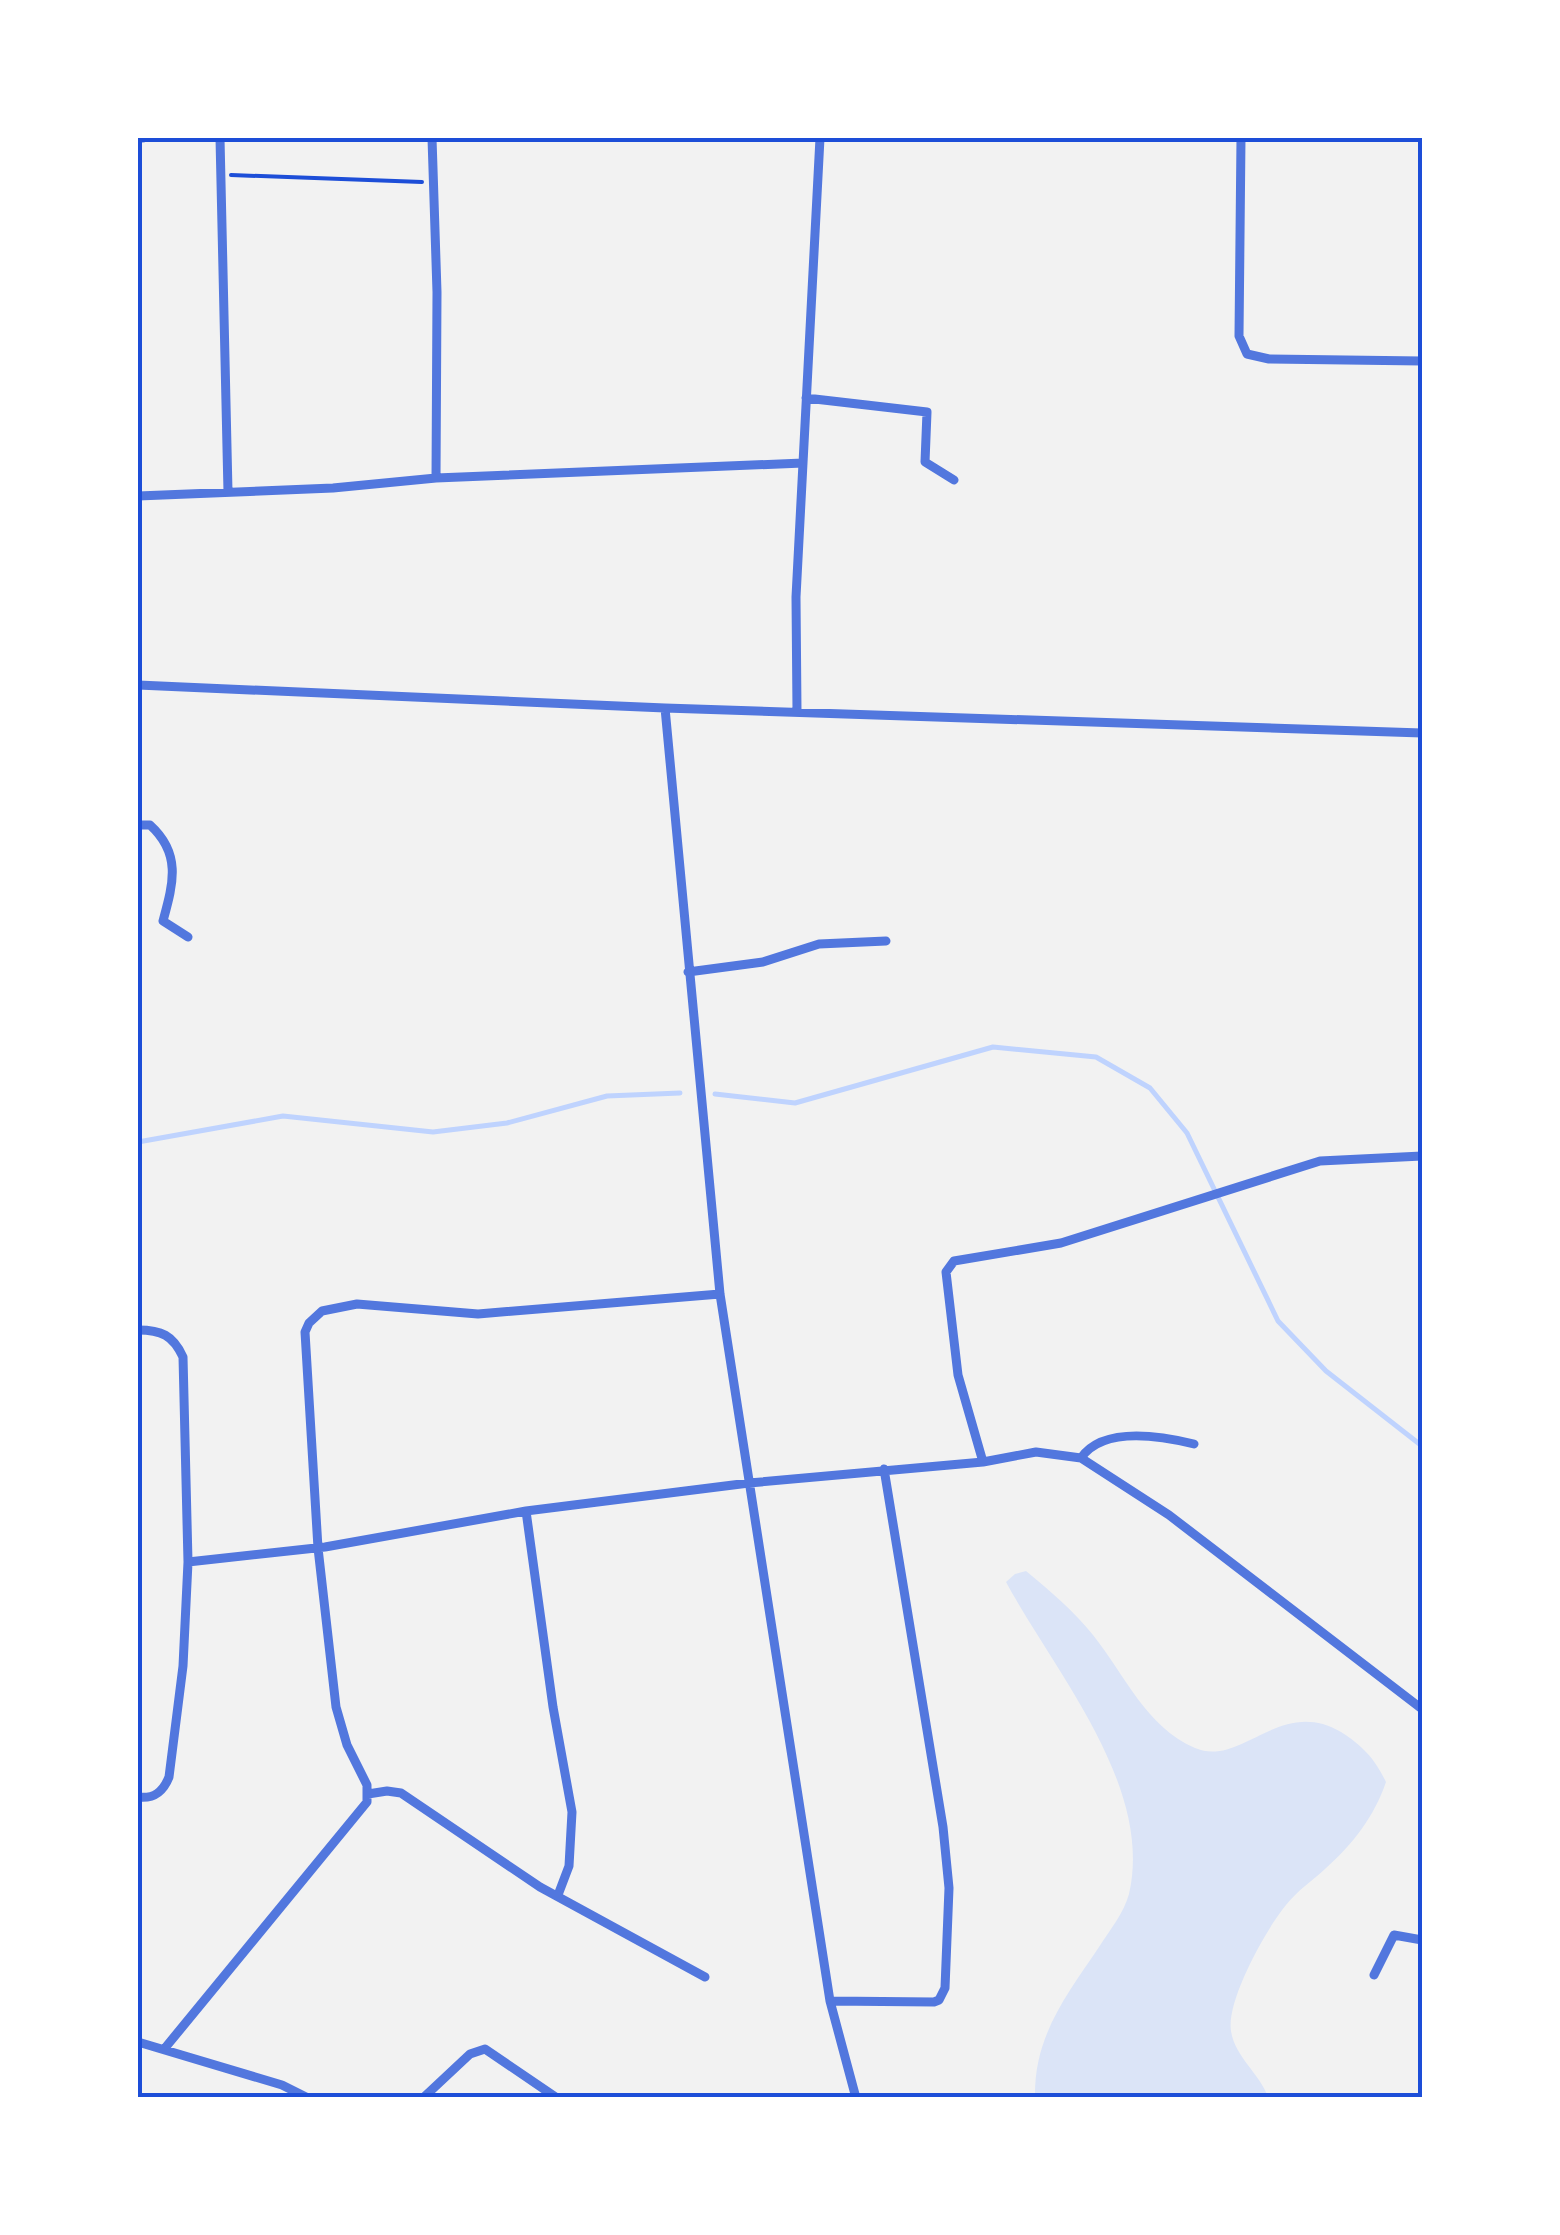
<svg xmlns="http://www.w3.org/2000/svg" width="1560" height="2235" font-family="Karla,sans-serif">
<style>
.green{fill:#dbe4f7}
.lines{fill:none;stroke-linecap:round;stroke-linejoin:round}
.stream{stroke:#bfd3fe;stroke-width:5}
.path{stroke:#1d4ed8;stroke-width:4}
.minor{stroke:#5277de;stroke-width:9}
.neatline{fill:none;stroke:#1d4ed8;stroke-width:4}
</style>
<rect width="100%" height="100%" fill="#f2f2f2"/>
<path class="green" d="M1026,1571C1050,1591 1074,1611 1093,1635C1125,1675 1146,1727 1195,1748C1241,1768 1280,1696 1341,1732C1363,1746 1375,1759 1386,1782C1374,1817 1353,1844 1325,1869C1312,1881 1297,1891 1286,1905C1266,1929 1226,2001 1231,2031C1235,2057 1260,2074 1268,2097H1035C1034,2036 1066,1996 1099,1947C1109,1931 1124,1913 1129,1894C1154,1786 1054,1671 1006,1582L1015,1574Z"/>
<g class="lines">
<path class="stream" d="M715,1094L795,1103L993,1047L1096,1057L1150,1088L1187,1133L1278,1321L1326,1371L1422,1446
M138,1142L283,1116L433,1132L507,1123L607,1096L680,1093"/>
<path class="path" d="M231,175L422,182"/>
<path class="minor" d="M138,138H143
M220,138L228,492
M432,138L437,292L436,478
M1241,138L1239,336L1247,354L1269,359L1422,361
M806,398L927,412L925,462L954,480
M138,496L333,488L436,478L803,463
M138,685L665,708L1422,733
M665,708L720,1294L830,2001L856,2098
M797,711L796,597L820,138
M138,825H150C182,854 173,884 163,921L188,937
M688,972L763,962L819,944L886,941
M138,1330C161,1330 173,1335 183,1357L188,1562L183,1666L169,1777C163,1792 154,1799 138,1797
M1081,1458C1103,1426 1161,1436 1194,1444
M983,1462L958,1375L946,1272L954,1261L1061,1243L1320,1161L1422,1156
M526,1511L553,1707L572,1812L569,1866L558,1895
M188,1562L325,1547L526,1511L749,1483L983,1462L1036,1452L1081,1458L1169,1515L1422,1709
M368,1794L387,1791L401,1793L540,1887L705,1977
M1374,1975L1394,1935L1422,1940
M830,2001L934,2002L939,2000L945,1988L949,1888L943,1827L884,1469
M138,2042L282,2085L308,2098
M165,2048L367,1802V1785L347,1745L336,1707L318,1548L305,1332L309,1323L322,1311L357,1304L478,1314L720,1294
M423,2098L470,2054L485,2049L557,2098"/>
</g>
<rect width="1560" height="2235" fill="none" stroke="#ffffff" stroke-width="280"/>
<rect x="140" y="140" width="1280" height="1955" class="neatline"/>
</svg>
